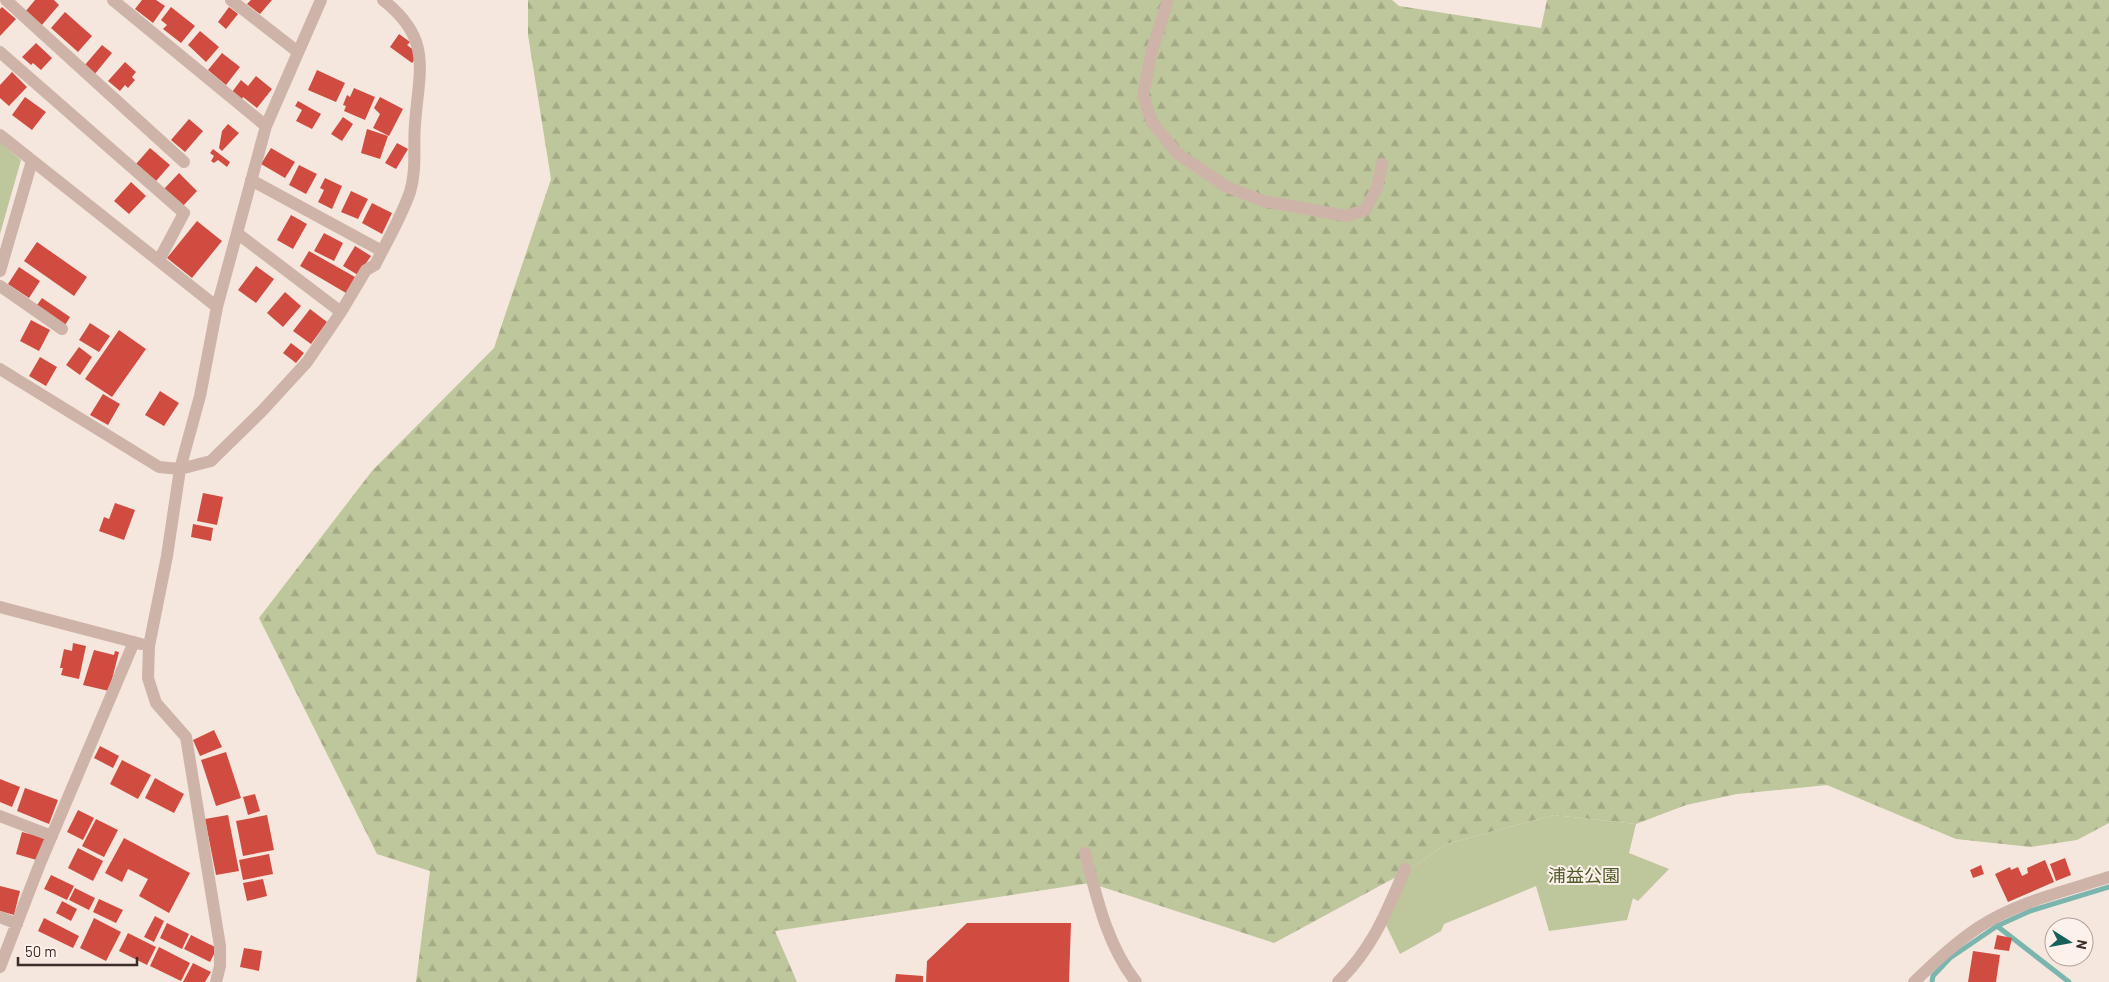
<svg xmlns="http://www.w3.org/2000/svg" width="2109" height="982" font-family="Barlow,'Noto Sans JP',sans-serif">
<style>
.forest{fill:url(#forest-firs)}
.park{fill:#bec69c}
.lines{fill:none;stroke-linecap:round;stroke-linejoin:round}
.stream{stroke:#7ab5ae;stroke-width:5}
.building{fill:#d04c40}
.minor{stroke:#ceb3a8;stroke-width:12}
.labels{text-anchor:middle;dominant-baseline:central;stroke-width:4;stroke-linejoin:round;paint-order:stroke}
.park-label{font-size:18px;fill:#515b2a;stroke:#fcf1eb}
</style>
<defs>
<pattern id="forest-firs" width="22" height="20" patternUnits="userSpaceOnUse" patternTransform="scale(1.25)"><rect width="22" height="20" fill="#bec69c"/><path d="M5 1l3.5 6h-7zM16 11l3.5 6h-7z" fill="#a4aa86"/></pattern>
</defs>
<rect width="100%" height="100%" fill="#f5e6de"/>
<path class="forest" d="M528,0H1392L1399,6L1541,28L1547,0H2109V823L2077,840L2031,847L1956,839L1827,785L1737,794L1686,805L1636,824L1554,815L1446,844L1411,869L1274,943L1090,883L775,931L797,982H416L430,871L377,854L259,618L372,471L494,348L551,179L528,35Z"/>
<path class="park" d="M0,142L21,160L0,234Z
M1554,815L1636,824L1629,853L1669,869L1638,901L1633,898L1627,920L1549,931L1536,886L1444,924L1441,931L1400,954L1386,925L1411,869L1446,844Z"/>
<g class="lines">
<path class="stream" d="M1997,926L2069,982
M1932,982L1933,976L1950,958L1997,926L2030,911L2109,887"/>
</g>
<path class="building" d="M35,0H54L59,5L41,26L25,12Z
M142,0H156L165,6L153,23L135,9Z
M251,0H272L260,14L247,4Z
M2,7L16,19L0,36V9Z
M171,7L195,26L181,43L163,29L167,25L161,20Z
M229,7L238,14L226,29L218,22Z
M65,12L92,36L78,52L51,28Z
M200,31L219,47L206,62L188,45Z
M399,34L410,42L407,45L419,54L412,63L390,47Z
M36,43L52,58L41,70L33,63L31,65L22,57Z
M102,45L112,53L94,75L84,66Z
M222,53L240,67L226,85L208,70Z
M125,62L136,72L132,77L135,80L128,88L125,85L120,91L108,81Z
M317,70L345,83L336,102L308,90Z
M12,72L27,87L9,106L0,98V85Z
M256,76L272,89L257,108L243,97L242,99L232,92L241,80L248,86Z
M354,88L375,97L365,120L344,111L346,106L343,105L347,95L350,97Z
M25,97L46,112L32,130L12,115Z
M380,97L403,109L389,136L373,128L380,114L374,108Z
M298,101L321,114L312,129L296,121L302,110L295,106Z
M343,117L353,124L342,141L331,134Z
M189,119L203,131L185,152L171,140Z
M228,124L239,133L222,151L219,148L222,131Z
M367,129L388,136L380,159L361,153Z
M397,143L408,149L396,169L385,163Z
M150,148L170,165L156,181L136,164Z
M271,148L295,162L285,178L261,164Z
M213,149L230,162L227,167L218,160L214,163L211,161L214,156L210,153Z
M299,165L317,174L306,194L289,185Z
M179,173L197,191L183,206L164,189Z
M325,178L342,186L332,209L318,202L324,190L320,188Z
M131,182L146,196L129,214L114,201Z
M351,191L368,199L358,219L341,212Z
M372,203L392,213L382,234L362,223Z
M291,215L307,224L293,249L277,240Z
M197,221L222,241L192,278L167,258Z
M324,233L343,243L334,261L314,251Z
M37,242L87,277L74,296L24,261Z
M355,246L371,256L358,275L343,266Z
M309,251L355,277L346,293L300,266Z
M256,266L274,279L256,303L238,290Z
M19,267L40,281L29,298L8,284Z
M285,292L301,306L283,327L267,313Z
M42,298L70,317L64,327L35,308Z
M310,309L327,322L311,344L293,331Z
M31,320L50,330L39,351L20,341Z
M90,323L110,336L99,352L79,340Z
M119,330L146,349L112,397L85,379Z
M291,343L304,353L296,363L283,353Z
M79,347L92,357L80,375L66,365Z
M40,357L57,367L46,386L29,376Z
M160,391L179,403L164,426L145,415Z
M103,394L120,404L108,425L90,415Z
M203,493L223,497L217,525L197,521Z
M115,503L135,510L124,540L99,531L104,517L109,519Z
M193,524L213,528L211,541L191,537Z
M73,643L86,646L79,679L61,675L63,668H60L64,649L72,651Z
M94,650L114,655L115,651L119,652L109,691L83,685Z
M214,730L222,747L200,756L193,740Z
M100,746L119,756L113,768L94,758Z
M226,752L241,798L216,806L201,760Z
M122,760L151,775L138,799L110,784Z
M155,778L184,794L174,813L145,798Z
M0,779L20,787L12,807L0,802Z
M25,788L58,800L49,824L17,811Z
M255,794L260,811L248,815L243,797Z
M78,810L94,818L83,840L67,832Z
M228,815L239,871L216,875L205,819Z
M267,815L274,850L243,856L236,821Z
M96,819L118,830L104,857L82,846Z
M22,832L45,838L40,861L16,854Z
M124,838L190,873L169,913L139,896L148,879L128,869L122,882L105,873Z
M78,848L103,861L93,881L68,868Z
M269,854L273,874L243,880L239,860Z
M2065,858L2071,875L2056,881L2050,864Z
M2045,860L2054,882L2008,902L1995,874L2010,867L2011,870L2018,867L2022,876L2028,873L2027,868Z
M1981,865L1984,874L1973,878L1970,870Z
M51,875L74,886L67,900L44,889Z
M263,879L267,896L247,901L243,883Z
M0,886L20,891L14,915L0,911Z
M75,888L95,898L89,910L69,900Z
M99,899L123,910L116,923L93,912Z
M62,901L77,909L71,921L56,913Z
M155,916L164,921L154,942L144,937Z
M44,918L79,936L73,948L38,931Z
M94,918L121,932L106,961L80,948Z
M167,923L189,934L182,949L160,938Z
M967,923H1071L1069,982H926L927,961Z
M128,933L156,947L147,965L119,951Z
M191,935L217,948L210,962L184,949Z
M1997,935L2012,938L2009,951L1994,949Z
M159,947L190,963L181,981L150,966Z
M244,948L262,951L259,971L240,967Z
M1973,951L2000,955L1996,982H1968Z
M193,963L211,972L205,982H183Z
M896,974L923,976V982H895Z"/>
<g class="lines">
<path class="minor" d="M6,0L184,162
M113,0L266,126
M231,0L298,52
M1168,0L1152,50L1143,95L1152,122L1177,153L1227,187L1264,201L1346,216L1365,210L1377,188L1382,164
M0,52L184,213L159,260
M0,135L217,307
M251,180L382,251
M237,233L341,312
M0,271L32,161
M0,286L62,329
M0,369L159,467L180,469L211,461L262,411L307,362L341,312L366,270L375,265C387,241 401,218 410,192C417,169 413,148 415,124C419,70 433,39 383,0
M0,607L141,644
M0,816L52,836
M1085,853C1097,898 1107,945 1136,982
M0,917L17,924
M0,967L39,866L134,642
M216,982L220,966V946L186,737L156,703L148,678L149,646L167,556L180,469L200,396L217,307L266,126L321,0
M1338,982C1373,948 1386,913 1405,869
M1914,982C1935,962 1955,943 1979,927C2017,902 2066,891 2109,877"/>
</g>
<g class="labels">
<g class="park-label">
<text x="1584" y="875">浦益公園</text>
</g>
</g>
<g transform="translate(2069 942) rotate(101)"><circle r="24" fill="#fcf1eb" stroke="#afa29d"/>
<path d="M0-4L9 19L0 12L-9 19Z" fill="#1a605a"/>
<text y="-8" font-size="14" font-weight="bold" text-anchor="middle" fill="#3b2c29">N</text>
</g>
<path d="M18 957v8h119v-8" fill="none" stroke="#3b2c29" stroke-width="2.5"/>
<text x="25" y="957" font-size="15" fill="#3b2c29" stroke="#fcf1eb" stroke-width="4" paint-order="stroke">50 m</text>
</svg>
